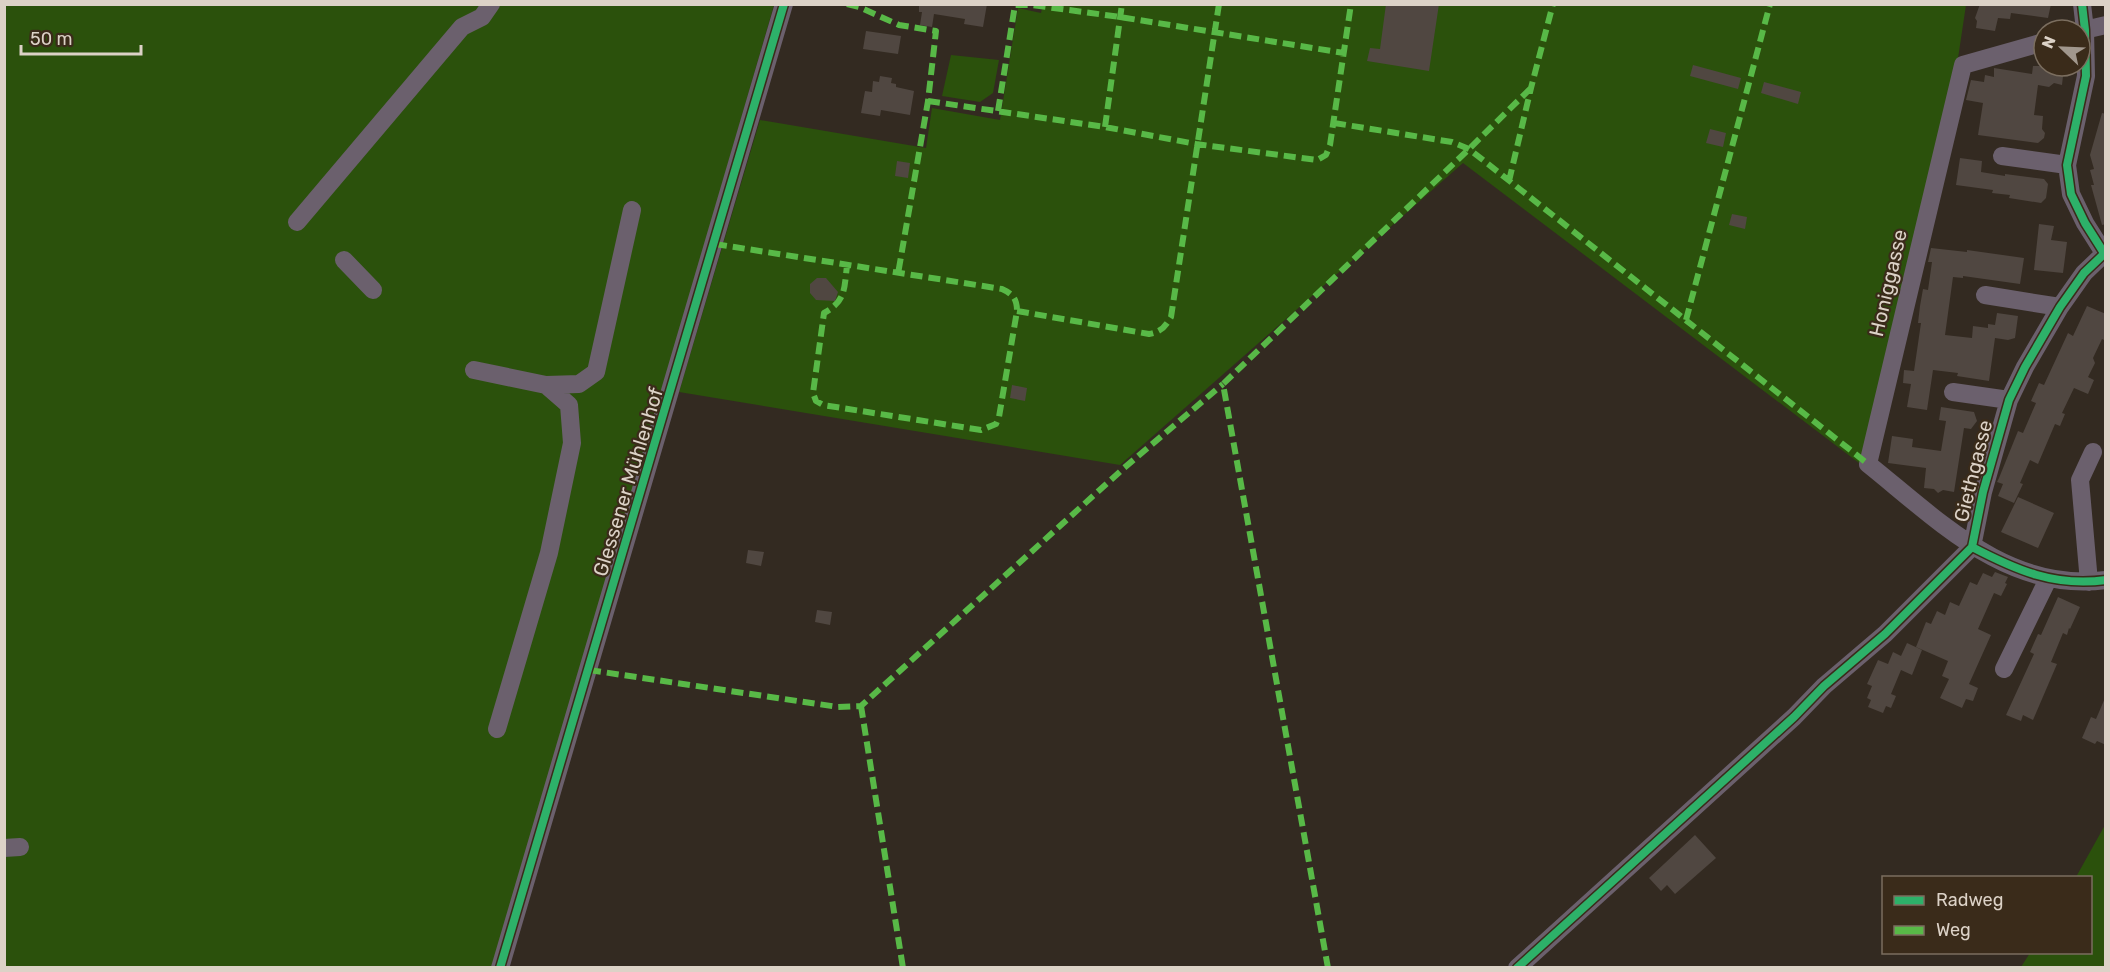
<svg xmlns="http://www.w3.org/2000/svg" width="2110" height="972" font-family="Rubik,sans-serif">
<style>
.green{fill:#2b510c}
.building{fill:#504741}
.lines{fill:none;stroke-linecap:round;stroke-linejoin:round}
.minor{stroke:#6b606d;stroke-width:18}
.quiet{stroke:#58b947;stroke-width:6;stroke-dasharray:12 6;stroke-linecap:butt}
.cycleway-casing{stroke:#3a2b1a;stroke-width:11}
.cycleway{stroke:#2db169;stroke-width:8}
.labels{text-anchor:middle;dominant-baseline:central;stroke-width:4.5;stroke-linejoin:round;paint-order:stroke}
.street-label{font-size:20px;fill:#dcd2c7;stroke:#3a2b1a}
</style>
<rect width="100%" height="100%" fill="#332a21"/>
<path class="green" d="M1043,4L1966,5L1957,65L1863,466L1463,163L1120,465L679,392L760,120L926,148L932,108L1000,120L1018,8L1041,13Z
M5,5H774L495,967L5,968Z
M951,55L999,60L993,93L980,102L942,96Z
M2105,825V967H2021L2030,953L2090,952V878L2076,877Z"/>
<path class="building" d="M919,4H987L983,27L964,24L965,19L934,14L932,27L920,25L922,12H919Z
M1386,4H1439L1429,71L1367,61L1370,48L1380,49Z
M1980,4H2051L2048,18L2011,13L2010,19L1998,18L1995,31L1976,28L1977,21L1975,18Z
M866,31L901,36L898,54L863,49Z
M1693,65L1741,78L1738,89L1690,76Z
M2033,66H2075V69L2063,76L2062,85L2054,83L2049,87L2038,85L2034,115L2043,116L2042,129L2045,133L2044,138L2038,143L1978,135L1983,103L1966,100L1971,80L1984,82L1985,75L1994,77V68L2032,74Z
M880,76L892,78L891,83L896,84V87L914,91L910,115L881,110L880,116L861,113L865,91L872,92L873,81L879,82Z
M1764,82L1801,92L1798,104L1761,93Z
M2102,113L2106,114V224L2102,225L2091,185H2094L2090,170L2094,169L2090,155Z
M1710,129L1726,133L1723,147L1706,143Z
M1960,158L1982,161L1981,172L2005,176V174L2044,179L2048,184L2046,198L2041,203L2009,198L2010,195L1992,193L1993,190L1956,185Z
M897,161L910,163L908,178L895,176Z
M1732,214L1747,217L1745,229L1729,225Z
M2039,224L2054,226L2051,240L2067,242L2063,273L2034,270Z
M1931,248L1967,252V250L2024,258L2020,284L1963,276V278L1953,277L1945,335L1972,338L1973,326L1988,328V324L1995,325L1997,313L2018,316L2015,338L2008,340L1995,338L1989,381L1957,376L1958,373L1933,370L1927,410L1907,407L1911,384L1903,383L1904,370L1914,371L1921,323H1918L1920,306L1923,289L1928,290L1932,262H1928Z
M817,278H826L838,292L835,301L816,300L810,293V284Z
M2087,306L2106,314V341L2102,339L2093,358L2095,363L2088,377L2094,380L2088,394L2074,388L2062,413L2065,414L2060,426L2055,424L2038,464L2030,460L2020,483L2023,484L2014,503L1998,496L2003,484L1997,482L1999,478L2018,431L2023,433L2036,403L2031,401L2039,383L2044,385L2068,333L2073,336Z
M1012,385L1027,388L1025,401L1010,398Z
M1941,407L1974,412L1977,421L1971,429L1964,428L1954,492L1943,490L1938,493L1934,489L1924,488L1926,468L1888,463L1892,436L1913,439L1912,447L1941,451L1946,421L1939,420Z
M2018,497L2054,513L2038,548L2001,532Z
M748,550L764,552L761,566L746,563Z
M1995,572L2008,577L2005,583L2007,584L2001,596L1994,593L1978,629L1991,635L1969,684L1978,688L1973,701L1966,699L1962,708L1940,698L1949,679L1942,676L1948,661L1916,647L1926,622L1931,624L1937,611L1945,615L1950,602L1959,606L1970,582L1977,585L1983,573L1992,577Z
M2058,597L2080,607L2070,629L2069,628L2067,635L2063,633L2051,662L2057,664L2033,720L2023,715L2021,721L2006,715L2034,654L2030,652L2038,634L2041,635Z
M817,610L832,612L830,625L815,622Z
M1907,643L1922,650L1912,675L1901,670L1891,694L1896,696L1891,708L1886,706L1883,713L1868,707L1871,700L1867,698L1872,686L1867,684L1878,660L1888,664L1893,652L1901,656Z
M2105,698H2106V745L2097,741L2095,744L2082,738L2091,717L2096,719Z
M1695,835L1716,858L1675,894L1667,885L1661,891L1649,878Z"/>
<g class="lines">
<path class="minor" d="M2082,4L2085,30L2086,76L2067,165L2071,194L2085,223L2104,253
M2080,31L2106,25
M2044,42L1963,65L1868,464C1938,520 2008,593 2106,580
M2002,156L2067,165
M297,222L462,27L482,17L491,4
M344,260L373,290
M1985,295L2060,307
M474,370L546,385L569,405L572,443L549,553L497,729
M546,385L579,384L596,372L632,210
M1953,392L2009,400
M2089,582L2080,480L2093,452
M2004,669L2048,579
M4,848L20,847
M500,968L784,4
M1517,968L1794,717L1824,686L1885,634L1972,547L1983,492L2009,400L2025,367L2060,307L2084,273L2106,252"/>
<path class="quiet" d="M847,4L859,7L899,25L936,31L928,101L898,274
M928,101L1105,127L1196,144L1317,160L1326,155L1330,145L1351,4
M998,111L1015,5H1032L1120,17L1344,53
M1334,123L1452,142L1469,149L1868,464
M1105,127L1122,4
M1509,181L1531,88L1553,4
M715,244L1002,289C1013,294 1017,299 1017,311L999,417L996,424L981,430L823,405L816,401L813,393L824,313C846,301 844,289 847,266
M1017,311L1149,334C1161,332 1165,327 1171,317L1219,4
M1686,320L1770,4
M589,670L838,707L861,706L1124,468L1223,384
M861,706L903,968
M1328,968L1223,384L1469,149L1531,88"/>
<defs>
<path id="cycleway" d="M2082,4L2085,30L2086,76L2067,165L2071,194L2085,223L2104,253
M1972,547C2016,570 2054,587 2106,580
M500,968L784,4
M1517,968L1794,717L1824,686L1885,634L1972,547L1983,492L2009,400L2025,367L2060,307L2084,273L2106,252"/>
</defs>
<use href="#cycleway" class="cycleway-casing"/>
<use href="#cycleway" class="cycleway"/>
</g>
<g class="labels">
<g class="street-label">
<text transform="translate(1888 283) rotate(-77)">Honiggasse</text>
<text transform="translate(1973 471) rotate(-76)">Giethgasse</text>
<text transform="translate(628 482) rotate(-73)">Glessener Mühlenhof</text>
</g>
</g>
<rect width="2110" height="972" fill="none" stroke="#dcd2c7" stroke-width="12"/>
<rect x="1882" y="876" width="210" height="78" fill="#3a2b1a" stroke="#7b6e5f" stroke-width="1.5"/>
<rect x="1894" y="896" width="30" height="9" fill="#2db169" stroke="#7b6e5f" stroke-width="1.5"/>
<text x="1936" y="906" font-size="18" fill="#dcd2c7">Radweg</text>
<rect x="1894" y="926" width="30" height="9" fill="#58b947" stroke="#7b6e5f" stroke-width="1.5"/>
<text x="1936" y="936" font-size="18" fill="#dcd2c7">Weg</text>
<g transform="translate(2062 48) rotate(293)"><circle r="28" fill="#3a2b1a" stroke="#7b6e5f" stroke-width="1.5"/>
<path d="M0-4.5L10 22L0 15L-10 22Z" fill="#a1978d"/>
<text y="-9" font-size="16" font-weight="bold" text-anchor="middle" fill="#dcd2c7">N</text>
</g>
<path d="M21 45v9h120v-9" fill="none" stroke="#dcd2c7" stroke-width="3"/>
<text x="30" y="45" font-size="18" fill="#dcd2c7" stroke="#3a2b1a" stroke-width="4.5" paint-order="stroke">50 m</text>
</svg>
